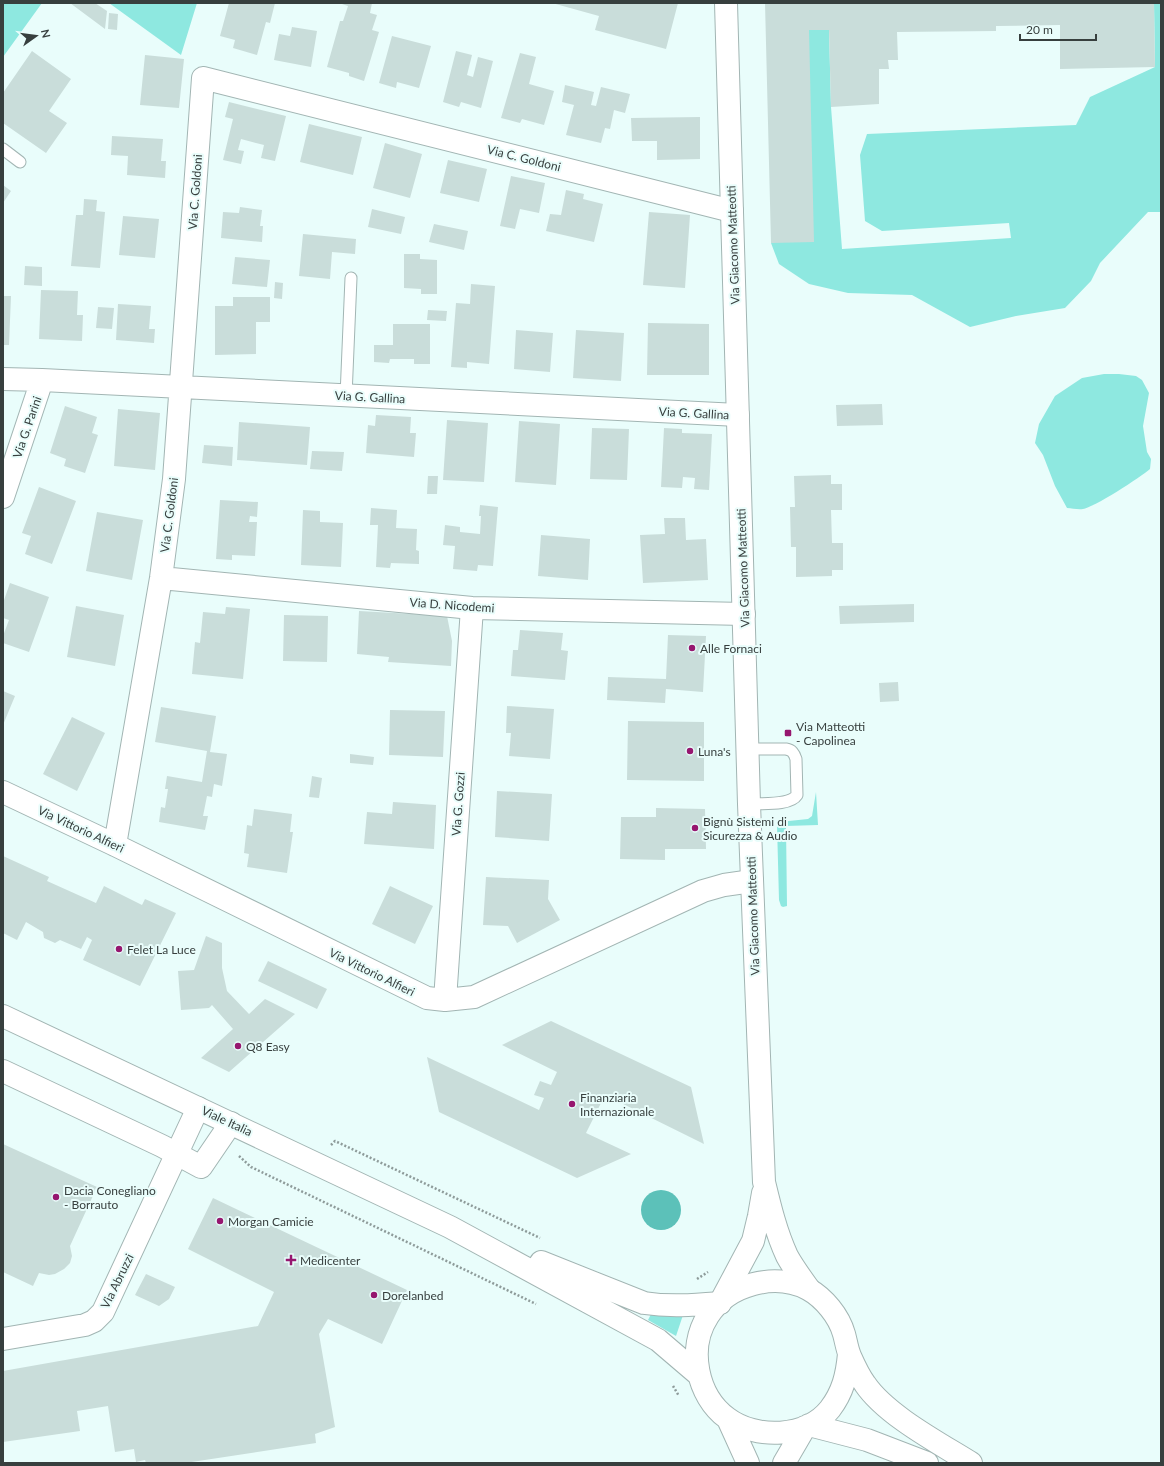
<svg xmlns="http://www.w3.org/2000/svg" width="1164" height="1466" font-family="Lato,sans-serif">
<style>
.green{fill:#8ee8e0}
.water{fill:#5cc1b9}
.building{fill:#c9ddda}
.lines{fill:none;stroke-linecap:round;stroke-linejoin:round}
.lane-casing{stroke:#a2b5b3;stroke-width:13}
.street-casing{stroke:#a2b5b3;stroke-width:24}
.secondary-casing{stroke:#a2b5b3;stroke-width:24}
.primary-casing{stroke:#a2b5b3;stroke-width:24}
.path{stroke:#8e9b9a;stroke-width:2.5;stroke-dasharray:2 2;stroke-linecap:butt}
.lane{stroke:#fff;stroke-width:11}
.street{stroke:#fff;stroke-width:22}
.secondary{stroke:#fff;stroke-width:22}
.primary{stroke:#fff;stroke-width:22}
.poi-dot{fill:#96166f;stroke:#e9fdfb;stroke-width:1.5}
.labels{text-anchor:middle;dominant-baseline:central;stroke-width:4;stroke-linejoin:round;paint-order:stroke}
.street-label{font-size:12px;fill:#373f3e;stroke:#e9fdfb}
.poi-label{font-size:12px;fill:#373f3e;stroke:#e9fdfb;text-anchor:start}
</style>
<rect width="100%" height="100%" fill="#e9fdfb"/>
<path class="green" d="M3,3H42L3,57Z
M109,3H197L181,55Z
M1154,3H1161V212H1148L1100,263L1091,281L1065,308L1016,316L970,327L912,295L848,293L809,284L779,264L771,243L809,30H829L831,107L842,249L1011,238L1009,223L882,231L865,221L860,155L867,134L1076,125L1090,97L1155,67Z
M1104,374H1119L1136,376L1142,380L1149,393L1143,426L1147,452L1151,459L1150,469C1141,477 1093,508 1083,509C1078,510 1072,508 1067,508L1055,486L1043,455L1035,443L1039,424L1055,396L1082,378Z
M816,792L818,825L786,826L787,906L783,907L781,906L779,900L777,825L779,822L808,819L812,816Z
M651,1314L683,1315L676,1336L648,1320Z"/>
<path class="water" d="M641 1210a20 20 0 1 1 40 0a20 20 0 1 1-40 0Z"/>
<path class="building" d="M70,3H95L107,11L105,29Z
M229,3H275L270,23L266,22L257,55L233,48L235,40L220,36Z
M339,3H372L370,13L377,15L372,30L379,32L364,81L349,76V73L327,67L340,21H343L348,6Z
M552,3H678L666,49L595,30L599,16Z
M765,3H1154L1155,67L1060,69V25L996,26V31L897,32L898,60H888L889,69H879V104L831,107L829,30H809L814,242L771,243Z
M109,13L118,14L117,30L108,29Z
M292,27L317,31L311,67L274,60L279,34L290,36Z
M392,36L431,46L419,88L397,82L396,88L379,83Z
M32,51L71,79L49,111L67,123L46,153L3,123V93Z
M456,51L472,55L467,75L473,77L478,57L493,61L481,108L461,102L459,107L443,102Z
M520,53L536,57L529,84L554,91L544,125L522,119L520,123L501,118Z
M145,55L184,59L179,108L140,105Z
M565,85L594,92L591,105L596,106L601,87L630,94L625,113L614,110L610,129L605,128L601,143L566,135L574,105L562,102Z
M229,102L286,116L275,161L261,158L264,145L241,139L238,150L244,151L241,164L223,160L233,119L225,117Z
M700,117V159L657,160V141H632L631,118Z
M309,124L362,137L353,175L300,162Z
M112,136L163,139L161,161H166L165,178L127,175L128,156L111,155Z
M385,143L422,154L410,198L373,188Z
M448,160L487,169L479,202L440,193Z
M511,176L545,183L539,213L520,209L515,229L500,226Z
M3,185L11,191L3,203Z
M566,190L584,194L583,199L603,204L594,242L546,231L550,214L561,215Z
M84,199L97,200L96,211L105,212L100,268L71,266L76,215H83Z
M240,207L262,210L260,226H263L262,242L221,238L223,212L239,213Z
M372,209L405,217L401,234L368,227Z
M649,212L690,215L685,288L643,285Z
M123,216L159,219L155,258L119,255Z
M434,224L468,231L464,250L429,242Z
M303,234L356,239L355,254L332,252L330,279L299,276Z
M404,254H420V259L437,260V294H421V289L404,288Z
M235,257L270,260L267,287L232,284Z
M25,266L42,267V286L24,285Z
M275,282L283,283L282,299L274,298Z
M471,284L495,286L489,364L467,362V368L451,367L456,303L470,304Z
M41,290L78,291L77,315H83L82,341L39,339Z
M3,296H11L9,345H3Z
M233,297H270V322H256V354L215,355V306H233Z
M118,304L151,306L149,329H155L154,343L116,340Z
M98,307L114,308L112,329L96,328Z
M428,310L447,311L446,321L427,320Z
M648,323L709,324V375H647Z
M393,324H430V364H414V359H390L389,363L374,362V345H393Z
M516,330L553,333L550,372L514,369Z
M576,330L624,333L621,381L573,378Z
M882,404L883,425L837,426L836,405Z
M65,406L97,417L92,433L98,435L85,473L64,466L66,459L50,453Z
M118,409L160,413L155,470L114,466Z
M376,415L411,417L410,433H416L414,457L366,453L368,425L375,426Z
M447,420L488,423L484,482L443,480Z
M519,421L560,424L556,485L515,482Z
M239,422L310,427L307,465L237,460Z
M592,428L629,429L627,480L590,479Z
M664,428L682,429V433L712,434L709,490L694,489L695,478L683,477L682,488L661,487Z
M204,445L233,447L232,466L202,463Z
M312,451L344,452L342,471L310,469Z
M831,475V484H842V510H831L832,543H843V570H832V576L796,577V547H791L790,507H795L794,476Z
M428,476H438L437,494H427Z
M39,487L76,501L52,564L25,554L31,536L22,533Z
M220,500L258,502L257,517L250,516L249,522H257L255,556L232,555V560L216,559Z
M480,505L498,507L493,566L478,565L477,571L453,569L455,546L443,545L445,525L460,527V532L480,534L481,516H479Z
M371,508L397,510L396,528L417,529L416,550L419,551V564L391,563L390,568L376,567L378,525H370Z
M303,510L320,511V522L343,523L341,567L301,565Z
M97,512L143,520L132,580L86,571Z
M664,518H685L686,540L706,539L708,580L643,583L640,535L665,534Z
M541,535L590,539L588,580L538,576Z
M10,583L49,597L29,652L3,643V636L9,620L3,618V603Z
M914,604V622L840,624L839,606Z
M76,606L124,615L115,666L67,657Z
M226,607L250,609L243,679L192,674L195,642L200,643L203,612L225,614Z
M359,611L447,616L452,641L451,666L388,662L389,657L357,654Z
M284,615L328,616L327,662L283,661Z
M520,630L563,633L561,650L568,651L565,680L511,676L513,650H518Z
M668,635L706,636L703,692L666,689L665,703L607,700L608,677L666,679Z
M898,682L899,701L880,702L879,683Z
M3,691L15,696L3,725Z
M507,706L554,709L550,759L509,756L511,733H506Z
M161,707L216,716L210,752L227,754L222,786L214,784L212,797L207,796L203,816H208L205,830L159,822L161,807L165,808L168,789H165L167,776L202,782L207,751L155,742Z
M390,710L445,711L443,757L389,755Z
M72,717L105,733L77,791L43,774Z
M628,721L704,722V781L627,780Z
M350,754L374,757L373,765L350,763Z
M312,776L322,778L319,798L309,797Z
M497,791L552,794L549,841L495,837Z
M393,802L436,805L434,849L364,844L367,812L392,814Z
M656,808L705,809L706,849H665V860L620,859L621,817H656Z
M254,809L292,814L290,832H293L287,873L247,867L249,854L244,853L247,825L252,826Z
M3,856L49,877L47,881L96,903L104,886L142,905L145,899L176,913L140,986L83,960L92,940L87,937L81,949L60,940L55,943L44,938L43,932L26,922L17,940L3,933Z
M486,877L549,880L548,899L560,920L517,943L508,926L483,925Z
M390,886L433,906L415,944L372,924Z
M206,936L222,943V968L227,991L249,1014L265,999L295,1014L229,1072L201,1058L233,1029L212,1005L209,1008L181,1010L178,971L194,970Z
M268,961L327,989L317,1009L258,981Z
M551,1021L691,1087L704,1144L605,1095L586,1133L631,1154L577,1178L439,1112L427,1057L539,1110L544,1098L534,1095L540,1081L551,1085L557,1072L502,1045Z
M3,1144L97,1187L70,1246L72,1256L70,1263L64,1269L55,1274L49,1275L39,1273L33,1286L3,1272Z
M213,1198L407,1290L382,1344L328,1319L319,1334L335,1427L315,1434L316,1443L185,1463H146L145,1460L136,1462L134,1449L115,1452L108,1406L77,1411L80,1431L3,1442V1371L258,1326L274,1292L188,1249Z
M146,1274L175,1287L169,1299L159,1306L135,1295Z"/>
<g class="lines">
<defs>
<path id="lane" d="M3,149L20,162
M346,396L351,278
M747,749H786C792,750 794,753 796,759L797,795C790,806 761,803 749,804"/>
<path id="street" d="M3,379L42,380L738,415
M3,497L42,380
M161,578L472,608L744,614
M3,792L115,845L427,998L445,1000L474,997L703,891L724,885L752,881
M115,845L161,578L174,479L203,78L732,211
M445,1000L472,608
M3,1071L162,1146L201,1167L231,1123
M3,1339L85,1325L94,1321L103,1312L198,1108"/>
<path id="secondary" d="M726,3L749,804L764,1182C770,1207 776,1232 787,1256C793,1267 801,1278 809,1289
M720,1303L753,1241L759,1216L763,1193"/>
<path id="primary" d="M3,1016L450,1227L658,1340L699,1375
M541,1262L644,1303C670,1307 694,1305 720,1303
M849,1354C847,1375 843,1392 830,1409C807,1438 756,1440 727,1418C697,1396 687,1348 708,1316C728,1284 775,1272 808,1289C824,1298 839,1316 844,1334C846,1341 847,1349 850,1356C854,1365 859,1376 865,1384C886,1415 939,1443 971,1463
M728,1419L748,1463
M809,1425L867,1440L927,1463
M784,1463L805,1427"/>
</defs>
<use href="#lane" class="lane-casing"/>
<use href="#street" class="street-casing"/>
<use href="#secondary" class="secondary-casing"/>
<use href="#primary" class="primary-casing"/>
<path class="path" d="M331,1145L335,1141L540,1238
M239,1156L251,1167L536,1304
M697,1279L708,1272
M673,1386L679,1396"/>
<use href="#lane" class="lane"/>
<use href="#street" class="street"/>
<use href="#secondary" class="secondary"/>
<use href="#primary" class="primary"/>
</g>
<g class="poi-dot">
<circle cx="692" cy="648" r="4"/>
<rect x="784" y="729" width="8" height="8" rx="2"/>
<circle cx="690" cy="751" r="4"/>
<circle cx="695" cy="828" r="4"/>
<circle cx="119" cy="949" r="4"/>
<circle cx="238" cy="1046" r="4"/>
<circle cx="572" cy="1104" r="4"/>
<circle cx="56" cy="1197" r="4"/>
<circle cx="220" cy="1221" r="4"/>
<path d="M289 1254h4v4h4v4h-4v4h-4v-4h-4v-4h4z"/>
<circle cx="374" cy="1295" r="4"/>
</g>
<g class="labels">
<g class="street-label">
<text transform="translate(524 158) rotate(14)">Via C. Goldoni</text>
<text transform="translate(195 192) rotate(-86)">Via C. Goldoni</text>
<text transform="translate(733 245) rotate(-92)">Via Giacomo Matteotti</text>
<text transform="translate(370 397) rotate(3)">Via G. Gallina</text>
<text transform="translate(694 413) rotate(3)">Via G. Gallina</text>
<text transform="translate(27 427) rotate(-71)">Via G. Parini</text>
<text transform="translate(169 515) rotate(-83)">Via C. Goldoni</text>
<text transform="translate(743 568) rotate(-92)">Via Giacomo Matteotti</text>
<text transform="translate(452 605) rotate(4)">Via D. Nicodemi</text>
<text transform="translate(458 804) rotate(-86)">Via G. Gozzi</text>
<text transform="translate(81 829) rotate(25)">Via Vittorio Alfieri</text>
<text transform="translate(753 916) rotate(-92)">Via Giacomo Matteotti</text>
<text transform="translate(372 972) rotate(26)">Via Vittorio Alfieri</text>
<text transform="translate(227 1121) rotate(25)">Viale Italia</text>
<text transform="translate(117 1281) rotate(-64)">Via Abruzzi</text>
</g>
<g class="poi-label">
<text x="700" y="648">Alle Fornaci</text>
<text x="796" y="726">Via Matteotti<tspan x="796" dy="14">- Capolinea</tspan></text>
<text x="698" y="751">Luna's</text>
<text x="703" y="821">Bignù Sistemi di<tspan x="703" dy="14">Sicurezza &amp; Audio</tspan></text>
<text x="127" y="949">Felet La Luce</text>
<text x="246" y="1046">Q8 Easy</text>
<text x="580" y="1097">Finanziaria<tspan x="580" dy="14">Internazionale</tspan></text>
<text x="64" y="1190">Dacia Conegliano<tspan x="64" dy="14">- Borrauto</tspan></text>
<text x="228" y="1221">Morgan Camicie</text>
<text x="300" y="1260">Medicenter</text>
<text x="382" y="1295">Dorelanbed</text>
</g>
</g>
<rect width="1164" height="1466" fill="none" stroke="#373f3e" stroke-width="8"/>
<g transform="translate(36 36) rotate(76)" stroke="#e9fdfb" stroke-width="3" paint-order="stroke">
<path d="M0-3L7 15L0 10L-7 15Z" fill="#373f3e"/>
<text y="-6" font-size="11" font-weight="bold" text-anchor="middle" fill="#373f3e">N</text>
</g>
<path d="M1020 34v6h76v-6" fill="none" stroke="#373f3e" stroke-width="2"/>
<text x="1026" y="34" font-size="12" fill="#373f3e" stroke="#e9fdfb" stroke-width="3" paint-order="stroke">20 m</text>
</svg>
